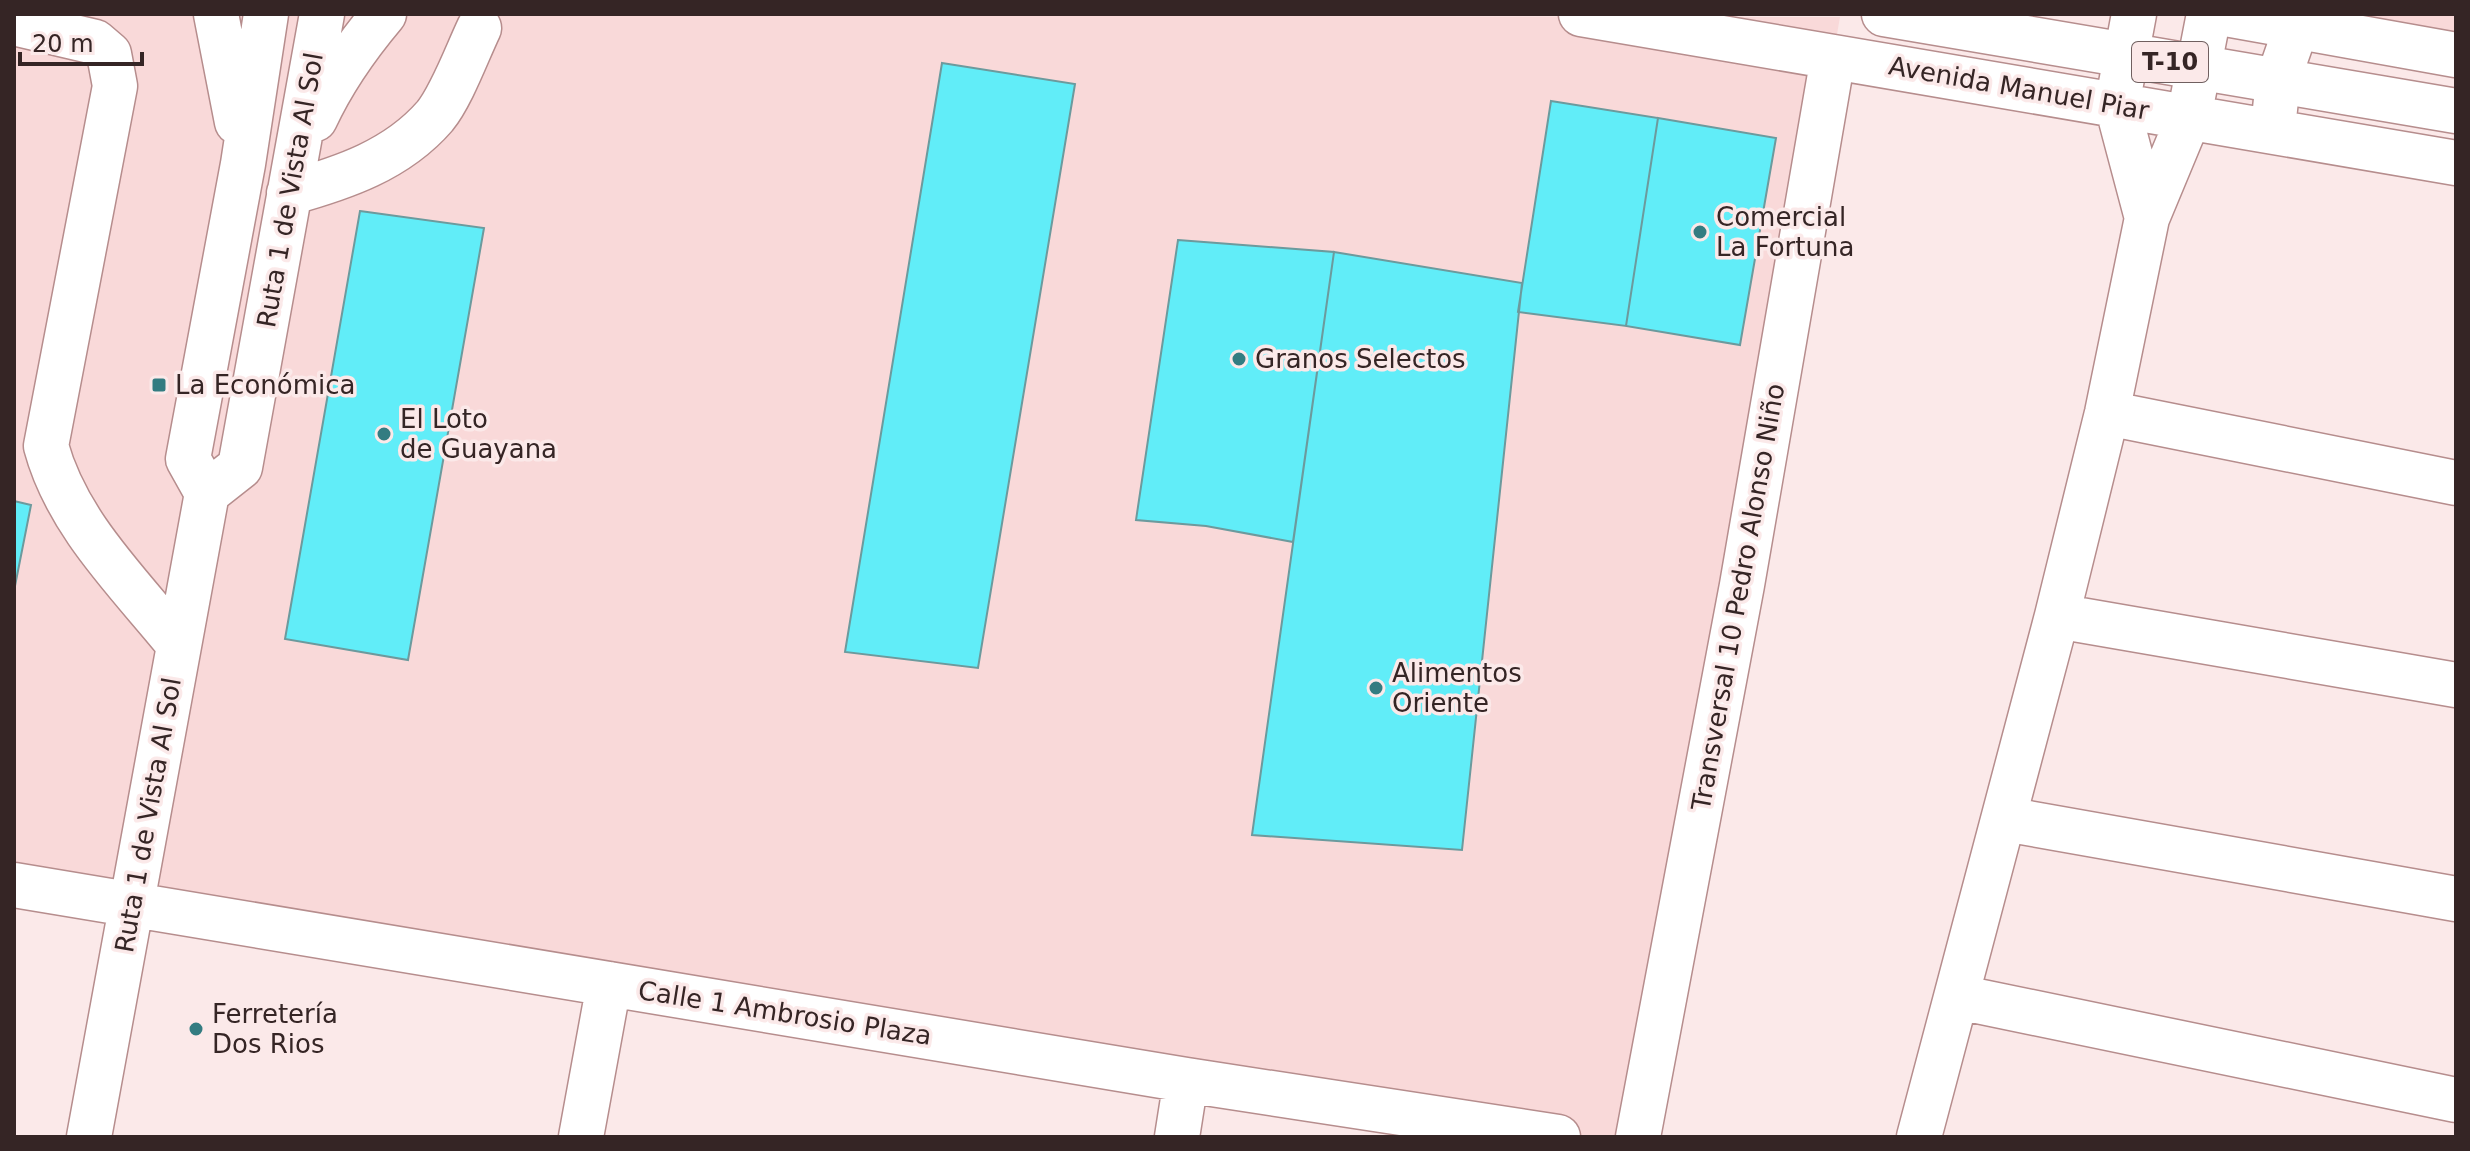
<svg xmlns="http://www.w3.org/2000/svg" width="2470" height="1151" font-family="'DejaVu Sans',sans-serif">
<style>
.built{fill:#f9d9d9}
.building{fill:#61edf8;stroke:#6c9a9d;stroke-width:2}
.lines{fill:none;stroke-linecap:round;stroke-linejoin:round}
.minor-casing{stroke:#b68d8d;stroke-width:47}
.highway-casing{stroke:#b68d8d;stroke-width:47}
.minor{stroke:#fff;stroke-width:44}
.highway{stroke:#fff;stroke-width:44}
.poi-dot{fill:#337c81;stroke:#fbe9e9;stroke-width:3}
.labels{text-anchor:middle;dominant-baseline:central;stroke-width:7;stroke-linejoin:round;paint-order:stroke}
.shield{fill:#fbe9e9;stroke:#706060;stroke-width:2}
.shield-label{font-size:24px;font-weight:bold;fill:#352525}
.street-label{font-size:26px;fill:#352525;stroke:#fbe9e9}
.poi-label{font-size:26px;fill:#352525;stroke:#fbe9e9;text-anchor:start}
</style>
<rect width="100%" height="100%" fill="#fbe9e9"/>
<path class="built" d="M14,14L1840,17L1742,585L1638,1137H1558L14,885Z
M2228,14H2456V55Z"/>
<path class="building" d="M942,63L1075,84L978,668L845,652Z
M1551,101L1658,118L1626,326L1518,312Z
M1658,118L1776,138L1740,345L1626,326Z
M360,211L484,228L408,660L285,639Z
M1178,240L1334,252L1293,542L1206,526L1136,520Z
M1334,252L1522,283L1462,850L1252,835Z
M14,501L31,505L14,591Z"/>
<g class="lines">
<defs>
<path id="minor" d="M216,14L237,122
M1581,14L2456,163
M2134,14L2117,105L2147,218
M14,23L95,42L109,54L115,86L46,446C67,524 129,583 179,645
M315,119C333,80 357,46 384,14
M2274,119L2278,80L2301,14
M289,193C343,178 397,160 435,116C452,95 467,53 479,28
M2107,413L2456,483
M207,493L240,467L322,14
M2057,616L2456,685
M2005,819L2456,899
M14,885L1186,1080L1558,1137
M1958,997L2456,1100
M89,1137L207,493L188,459L243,164L266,14
M581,1137L609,984
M1177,1137L1186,1080
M1638,1137L1742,585L1833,57
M1919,1137L2057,616L2107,413L2147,218L2189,117L2209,14"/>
<path id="highway" d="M1884,14L2456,111
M2226,14L2456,55"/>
</defs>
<use href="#minor" class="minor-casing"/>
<use href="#highway" class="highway-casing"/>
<use href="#minor" class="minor"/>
<use href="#highway" class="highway"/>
</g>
<g class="poi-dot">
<circle cx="1700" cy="232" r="8"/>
<circle cx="1239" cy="359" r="8"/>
<rect x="151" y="377" width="16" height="16" rx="4"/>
<circle cx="384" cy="434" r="8"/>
<circle cx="1376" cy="688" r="8"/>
<circle cx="196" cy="1029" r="8"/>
</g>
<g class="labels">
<rect class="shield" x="2132" y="42" width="76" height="40" rx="6"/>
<g class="shield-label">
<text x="2170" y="62">T-10</text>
</g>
<g class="street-label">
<text transform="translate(2019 88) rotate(10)">Avenida Manuel Piar</text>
<text transform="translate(290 190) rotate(-80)">Ruta 1 de Vista Al Sol</text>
<text transform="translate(1738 597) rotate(-80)">Transversal 10 Pedro Alonso Niño</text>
<text transform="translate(148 815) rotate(-80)">Ruta 1 de Vista Al Sol</text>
<text transform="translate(785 1013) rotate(9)">Calle 1 Ambrosio Plaza</text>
</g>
<g class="poi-label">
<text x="1716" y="217">Comercial<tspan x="1716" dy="30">La Fortuna</tspan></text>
<text x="1255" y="359">Granos Selectos</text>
<text x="175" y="385">La Económica</text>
<text x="400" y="419">El Loto<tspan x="400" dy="30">de Guayana</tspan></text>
<text x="1392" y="673">Alimentos<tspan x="1392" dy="30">Oriente</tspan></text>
<text x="212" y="1014">Ferretería<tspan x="212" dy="30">Dos Rios</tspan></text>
</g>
</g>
<rect width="2470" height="1151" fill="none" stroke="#352525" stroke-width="32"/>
<path d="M20 52v12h122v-12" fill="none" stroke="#352525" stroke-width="4"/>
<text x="32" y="52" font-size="24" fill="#352525" stroke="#fbe9e9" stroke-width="6" paint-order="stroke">20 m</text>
</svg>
